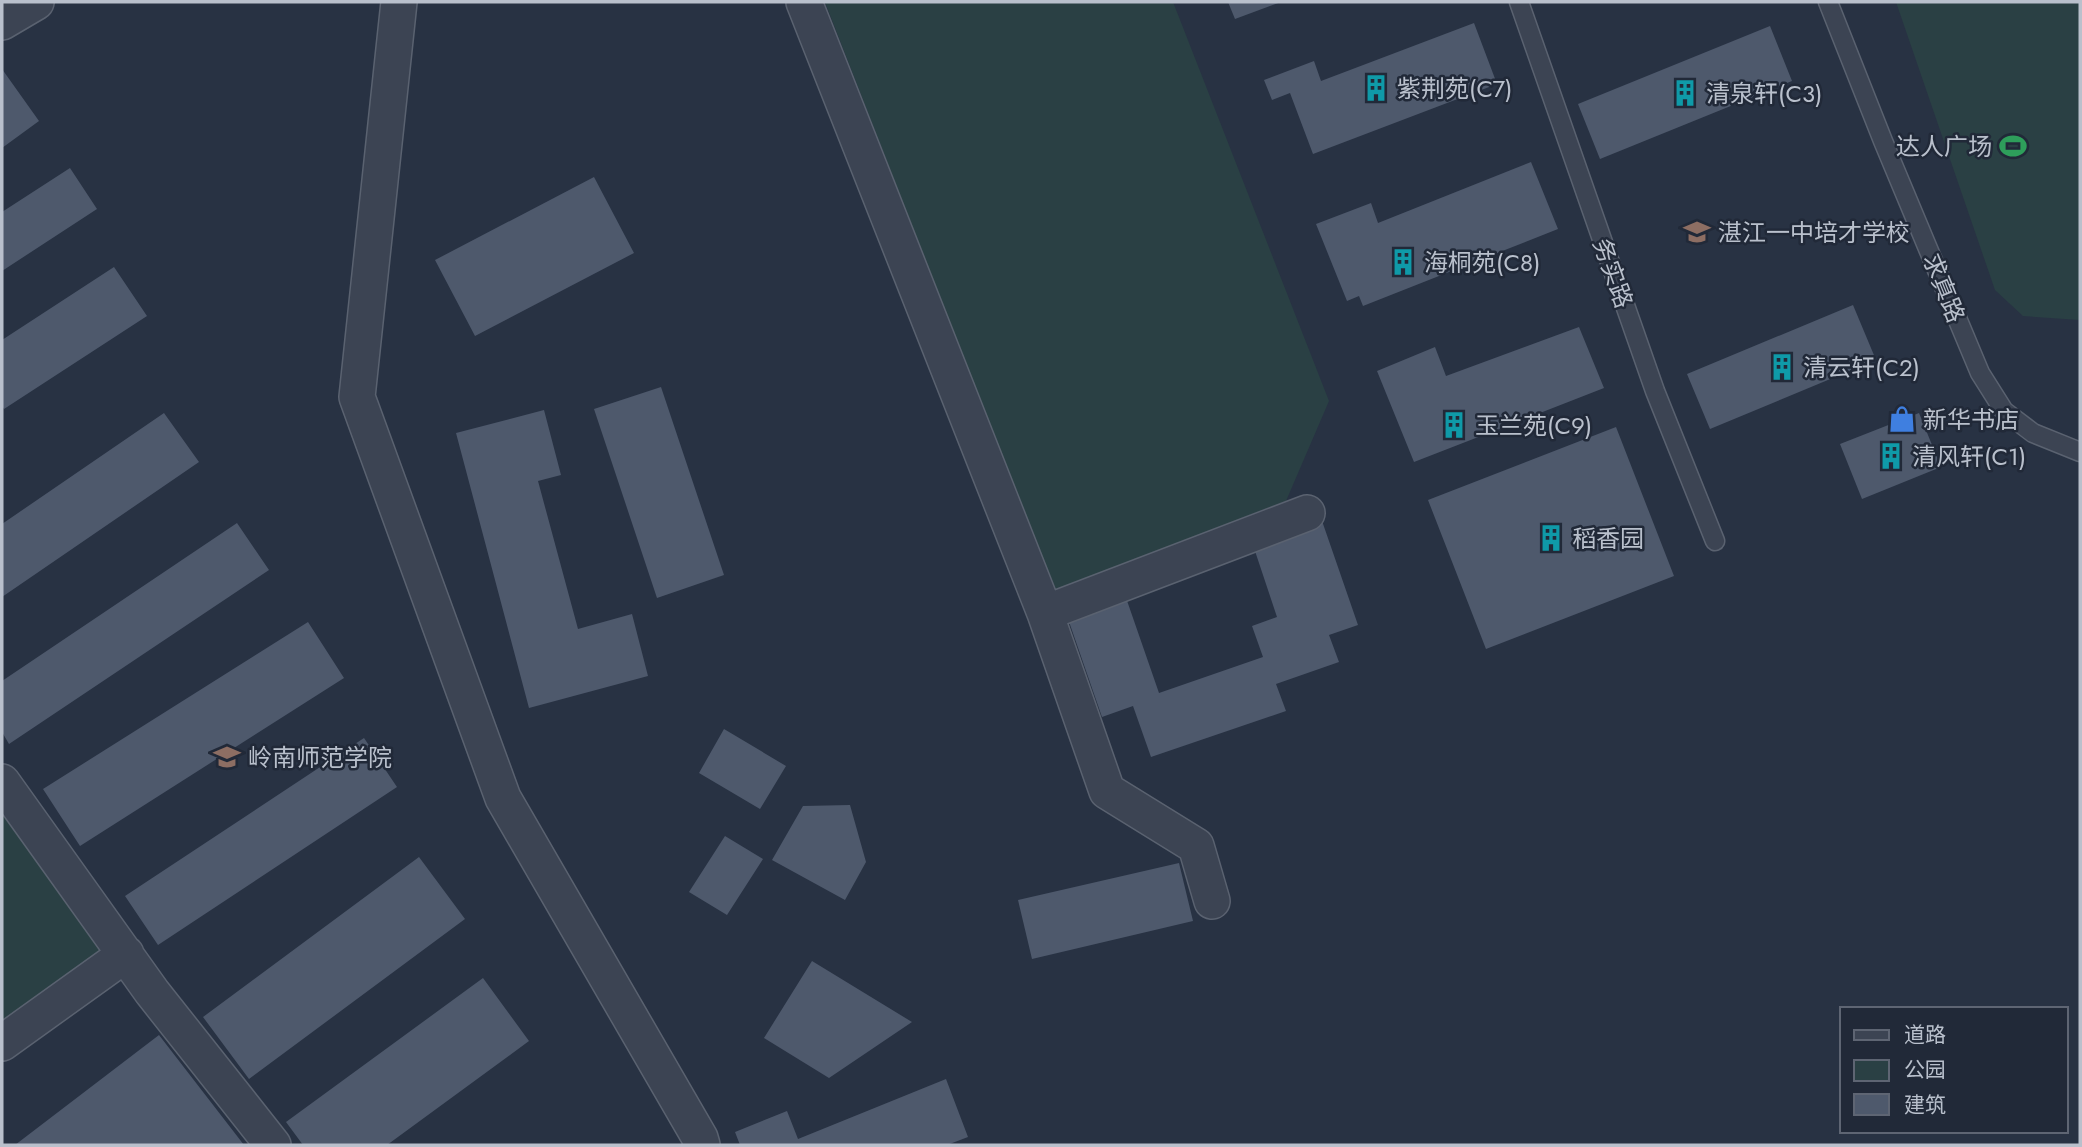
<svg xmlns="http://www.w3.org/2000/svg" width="2082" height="1147" font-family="Jost,'Noto Sans SC',sans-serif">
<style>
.green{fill:#2a4044}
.building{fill:#4e596c}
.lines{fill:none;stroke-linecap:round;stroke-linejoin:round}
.lane-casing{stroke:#5a6270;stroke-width:21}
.street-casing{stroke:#5a6270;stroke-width:38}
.lane{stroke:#3c4453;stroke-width:18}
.street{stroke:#3c4453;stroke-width:35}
.labels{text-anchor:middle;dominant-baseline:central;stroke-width:5;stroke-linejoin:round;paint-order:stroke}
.poi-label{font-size:24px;fill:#b9c0cc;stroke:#212938;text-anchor:start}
.street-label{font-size:24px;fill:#b9c0cc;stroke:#212938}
</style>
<rect width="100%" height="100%" fill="#283243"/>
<path class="green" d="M825,2H1173L1329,401L1286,501L1054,591Z
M1896,2H2080V320L2023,316L1995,290Z
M2,782L126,954L2,1043Z"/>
<path class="building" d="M1228,2H1281L1235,19Z
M1474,23L1497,84L1313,154L1290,93L1272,100L1264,80L1314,61L1321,81Z
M1770,26L1792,81L1600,159L1578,104Z
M2,69L39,121L2,148Z
M1531,162L1558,229L1363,306L1359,296L1347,301L1316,224L1371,203L1378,223Z
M70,168L97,209L2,271V212Z
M594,177L634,253L475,336L435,260Z
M114,267L147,316L4,409L2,406V340Z
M1853,305L1876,360L1710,429L1687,374Z
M1579,327L1604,388L1414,462L1377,371L1435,347L1446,376Z
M661,387L724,575L657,598L594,409Z
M544,410L561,475L538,481L578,629L632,614L648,676L529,708L456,433Z
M164,413L199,462L2,597V524Z
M1919,413L1941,467L1862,499L1840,444Z
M1616,427L1674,576L1486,649L1428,500Z
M1321,518L1358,625L1329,635L1339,662L1276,684L1286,711L1151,757L1133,706L1102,717L1066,613L1124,592L1159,693L1263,657L1252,626L1277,617L1252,542Z
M237,523L269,570L9,744L2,732V681Z
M308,622L344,678L80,846L43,789Z
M724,729L786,766L760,809L699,773Z
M364,738L397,787L158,945L125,896Z
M850,805L866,862L845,900L772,860L803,806Z
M725,836L763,859L727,915L689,892Z
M419,857L465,919L249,1079L203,1017Z
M1179,863L1193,921L1032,959L1018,900Z
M812,961L912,1022L829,1078L764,1038Z
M483,978L529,1041L387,1145H303L286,1122Z
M159,1035L244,1145H15Z
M946,1079L968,1137L947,1145H740L735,1132L787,1111L798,1139Z"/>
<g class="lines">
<defs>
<path id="lane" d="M1519,2L1655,391L1715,541
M1828,2L1883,141L1980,373L2004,411L2033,433L2080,452"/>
<path id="street" d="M399,2L357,397L503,798L700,1138L702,1145
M804,2L1045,613L1107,791L1196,846L1212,901
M2,22L36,2
M1045,613L1307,513
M2,782L152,992L273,1145
M2,1043L126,954"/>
</defs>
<use href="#lane" class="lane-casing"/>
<use href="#street" class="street-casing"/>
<use href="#lane" class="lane"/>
<use href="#street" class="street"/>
</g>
<defs>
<symbol id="building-bare" viewBox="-9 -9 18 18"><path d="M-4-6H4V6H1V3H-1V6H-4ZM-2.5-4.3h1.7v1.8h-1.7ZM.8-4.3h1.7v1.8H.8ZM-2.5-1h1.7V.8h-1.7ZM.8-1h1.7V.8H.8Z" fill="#0f9aa8" stroke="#212938" stroke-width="2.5" paint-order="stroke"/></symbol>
<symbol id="stadium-bare" viewBox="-9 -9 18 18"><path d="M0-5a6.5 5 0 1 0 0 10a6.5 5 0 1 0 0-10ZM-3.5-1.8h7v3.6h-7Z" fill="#2e9e5b" stroke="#212938" stroke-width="2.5" paint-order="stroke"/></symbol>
<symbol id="school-bare" viewBox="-9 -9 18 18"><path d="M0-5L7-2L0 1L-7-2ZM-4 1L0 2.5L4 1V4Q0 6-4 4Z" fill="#8d6e63" stroke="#212938" stroke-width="2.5" paint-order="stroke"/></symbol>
<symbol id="shop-bare" viewBox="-9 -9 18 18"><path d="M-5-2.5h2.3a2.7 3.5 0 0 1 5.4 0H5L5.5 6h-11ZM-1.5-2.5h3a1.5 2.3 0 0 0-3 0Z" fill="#3f7fe0" stroke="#212938" stroke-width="2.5" paint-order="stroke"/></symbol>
<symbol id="university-bare" viewBox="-9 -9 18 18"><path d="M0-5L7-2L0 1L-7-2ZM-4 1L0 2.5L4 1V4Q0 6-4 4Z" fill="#8d6e63" stroke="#212938" stroke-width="2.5" paint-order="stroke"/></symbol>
</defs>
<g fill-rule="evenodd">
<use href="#building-bare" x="1357" y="69" width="38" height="38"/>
<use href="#building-bare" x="1666" y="74" width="38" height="38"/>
<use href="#stadium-bare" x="1994" y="127" width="38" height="38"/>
<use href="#school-bare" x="1678" y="213" width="38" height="38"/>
<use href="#building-bare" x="1384" y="243" width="38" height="38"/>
<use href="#building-bare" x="1763" y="348" width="38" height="38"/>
<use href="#shop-bare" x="1883" y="400" width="38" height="38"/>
<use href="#building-bare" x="1435" y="406" width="38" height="38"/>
<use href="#building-bare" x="1872" y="437" width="38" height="38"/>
<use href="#building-bare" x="1532" y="519" width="38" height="38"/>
<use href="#university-bare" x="208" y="738" width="38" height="38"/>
</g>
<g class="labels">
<g class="poi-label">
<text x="1397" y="88">紫荆苑(C7)</text>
<text x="1706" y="93">清泉轩(C3)</text>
<text x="1992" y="146" text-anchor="end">达人广场</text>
<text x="1718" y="232">湛江一中培才学校</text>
<text x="1424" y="262">海桐苑(C8)</text>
<text x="1803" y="367">清云轩(C2)</text>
<text x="1923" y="419">新华书店</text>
<text x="1475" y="425">玉兰苑(C9)</text>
<text x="1912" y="456">清风轩(C1)</text>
<text x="1572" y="538">稻香园</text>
<text x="248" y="757">岭南师范学院</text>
</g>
<g class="street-label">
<text transform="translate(1613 273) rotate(70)">务实路</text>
<text transform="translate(1944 288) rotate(68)">求真路</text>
</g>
</g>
<rect width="2082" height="1147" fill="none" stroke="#b9c0cc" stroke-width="7"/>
<rect x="1840" y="1007" width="228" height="126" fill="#212938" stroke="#5e6573" stroke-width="2"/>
<rect x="1854" y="1030" width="35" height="10" fill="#3c4453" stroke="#5e6573" stroke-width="2"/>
<text x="1904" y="1042" font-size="21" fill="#b9c0cc">道路</text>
<rect x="1854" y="1060" width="35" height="21" fill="#2a4044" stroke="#5e6573" stroke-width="2"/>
<text x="1904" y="1077" font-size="21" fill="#b9c0cc">公园</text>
<rect x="1854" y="1094" width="35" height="21" fill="#4e596c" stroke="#5e6573" stroke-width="2"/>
<text x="1904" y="1112" font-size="21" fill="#b9c0cc">建筑</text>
</svg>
